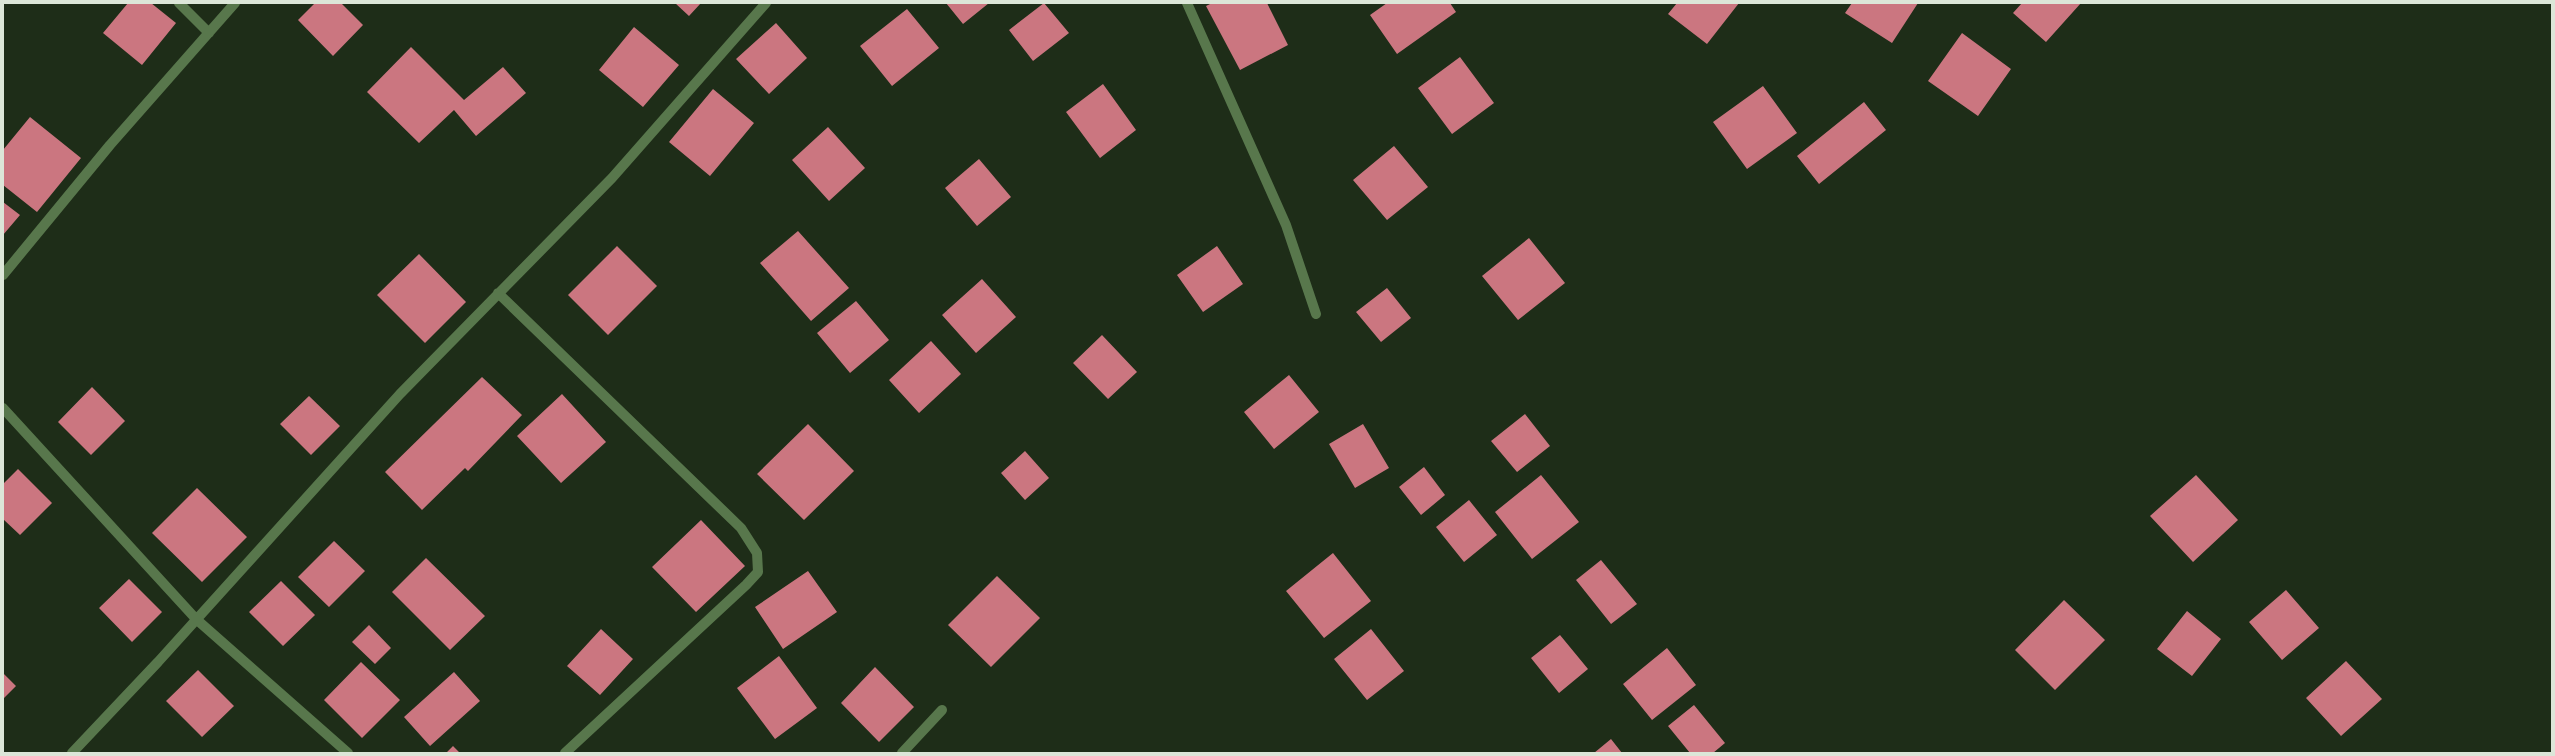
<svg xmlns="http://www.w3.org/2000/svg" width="2555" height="756" font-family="Merriweather,serif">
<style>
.building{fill:#cb7680}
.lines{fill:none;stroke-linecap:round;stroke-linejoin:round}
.minor{stroke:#58774c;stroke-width:10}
</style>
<rect width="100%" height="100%" fill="#1e2d18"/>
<path class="building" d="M128,3H151L176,23L142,65L103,33Z
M315,3H341L363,25L333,56L298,20Z
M675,3H701L689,16Z
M946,3H989L963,24Z
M1044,3L1069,33L1033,61L1009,30Z
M1212,3H1267L1288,45L1240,70L1206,6Z
M1387,3H1450L1456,12L1397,54L1370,15Z
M1677,3H1739L1707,44L1668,14Z
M1852,3H1918L1892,43L1845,13Z
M2022,3H2081L2046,42L2013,13Z
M907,9L939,48L892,86L860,46Z
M776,23L807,58L769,94L736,59Z
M634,27L679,65L643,107L599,70Z
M1962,33L2011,69L1978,116L1928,81Z
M411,47L464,100L503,67L526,93L476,136L454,110L419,143L367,92Z
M1460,57L1494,103L1452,134L1418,88Z
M1103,84L1136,130L1100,158L1066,112Z
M1763,86L1797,133L1747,169L1713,122Z
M713,89L754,123L710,176L669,142Z
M1864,102L1886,130L1819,184L1797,156Z
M30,117L81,158L37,212L3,185V150Z
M828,127L865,168L829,201L792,160Z
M1394,146L1428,187L1387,220L1353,180Z
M979,159L1011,197L977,226L945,188Z
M3,202L20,215L3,235Z
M798,231L849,288L811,321L760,263Z
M1529,238L1565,283L1518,320L1482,276Z
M617,246L657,286L608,335L568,295Z
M1217,246L1243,284L1203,312L1177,275Z
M419,254L466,302L425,343L377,295Z
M982,279L1016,317L976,353L942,315Z
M1387,288L1411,318L1381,342L1356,312Z
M856,301L889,340L850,373L817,333Z
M1102,335L1137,372L1108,399L1073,363Z
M931,341L961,374L919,413L889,380Z
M1289,375L1319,412L1274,449L1244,412Z
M482,377L522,415L468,471L465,468L422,510L385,472Z
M92,387L125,421L91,455L58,422Z
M562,394L606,442L561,483L517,436Z
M309,396L340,426L311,455L280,424Z
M1525,414L1550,446L1517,472L1491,441Z
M808,424L854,471L804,520L757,474Z
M1363,424L1389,468L1355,488L1329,444Z
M1025,451L1049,478L1025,500L1001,473Z
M1424,467L1445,495L1421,515L1399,487Z
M18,469L52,503L20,535L3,519V484Z
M1541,475L1579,522L1532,559L1495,512Z
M2196,475L2238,520L2193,562L2150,516Z
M197,488L247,537L202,582L152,533Z
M1469,500L1497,535L1464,562L1436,527Z
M701,520L745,566L696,612L652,567Z
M334,541L365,571L329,607L298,577Z
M1333,553L1371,601L1324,638L1286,591Z
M426,558L485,616L450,650L392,592Z
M1601,560L1637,604L1611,624L1576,580Z
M808,571L837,612L783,649L755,607Z
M997,576L1040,618L991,667L948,625Z
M129,579L162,612L132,642L99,608Z
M281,581L315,615L283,646L249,612Z
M2286,590L2319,628L2282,660L2249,622Z
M2064,600L2105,640L2055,690L2015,650Z
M2187,611L2221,639L2192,676L2157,649Z
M369,625L391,648L375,664L352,642Z
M601,629L633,659L600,695L567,666Z
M1371,629L1404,671L1367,700L1334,659Z
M1560,635L1588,669L1559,693L1531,658Z
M1667,648L1696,685L1652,720L1623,684Z
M779,656L817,708L775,739L737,688Z
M2346,661L2382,699L2341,736L2306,698Z
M361,662L400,700L362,738L324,700Z
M875,667L914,707L879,742L841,703Z
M198,670L234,706L202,737L166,701Z
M454,672L480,701L430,746L404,717Z
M3,673L16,686L3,699Z
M1694,705L1725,743L1713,753H1690L1668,726Z
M1611,739L1622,753H1594Z
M453,746L460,753H446Z"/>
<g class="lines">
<path class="minor" d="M179,3L209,33
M1187,3L1286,225L1316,314
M3,275L110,145L235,3
M498,293L741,528L757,553L758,572L746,585L565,753
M3,408L196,619L348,753
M72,753L158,662L400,394L612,178L766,3
M902,753L942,710"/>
</g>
<rect width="2555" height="756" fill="none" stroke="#dce6d8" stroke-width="8"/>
</svg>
